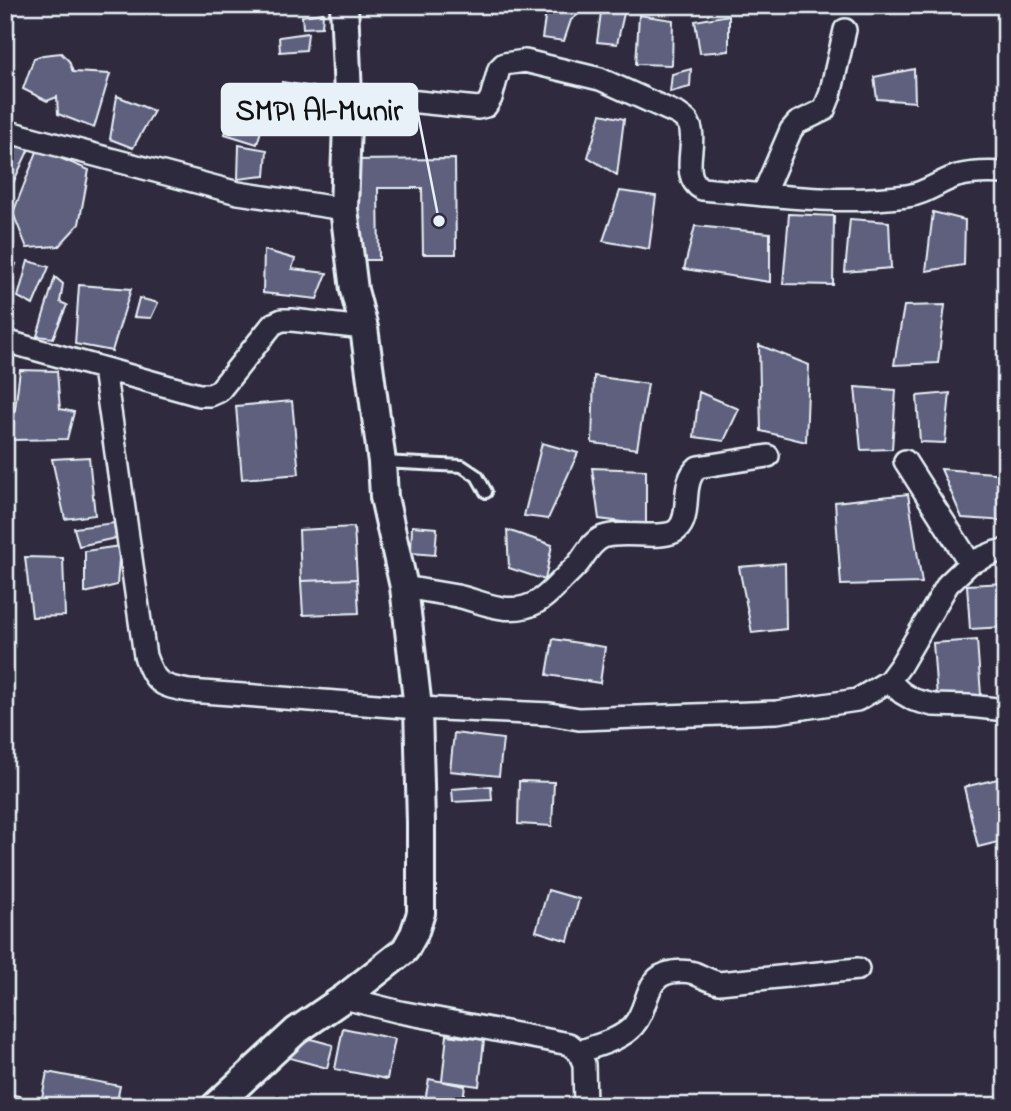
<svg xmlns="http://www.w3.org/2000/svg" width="1011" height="1111" font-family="'Indie Flower',sans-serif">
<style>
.building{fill:#5f607d;stroke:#e8f1f8;stroke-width:2}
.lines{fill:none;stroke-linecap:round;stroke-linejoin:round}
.service-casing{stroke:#e8f1f8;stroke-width:16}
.minor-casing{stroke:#e8f1f8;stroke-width:26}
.tertiary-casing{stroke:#e8f1f8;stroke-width:32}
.service{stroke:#2f2a3d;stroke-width:10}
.minor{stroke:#2f2a3d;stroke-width:21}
.tertiary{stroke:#2f2a3d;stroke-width:26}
.leader{fill:none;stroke:#e8f1f8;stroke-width:2.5}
.callout-dot{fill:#e8f1f8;stroke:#2f2a3d;stroke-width:2.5}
.callout{fill:#e8f1f8;stroke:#e8f1f8;stroke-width:2.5}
.callout-label{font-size:30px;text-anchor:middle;font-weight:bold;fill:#111}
</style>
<rect width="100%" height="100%" fill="#2f2a3d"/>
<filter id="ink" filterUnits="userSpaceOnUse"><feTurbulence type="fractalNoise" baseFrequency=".0143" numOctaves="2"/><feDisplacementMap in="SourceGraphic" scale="14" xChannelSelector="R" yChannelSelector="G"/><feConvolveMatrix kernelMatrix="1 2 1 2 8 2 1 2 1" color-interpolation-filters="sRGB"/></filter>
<g filter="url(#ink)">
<path class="building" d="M57,5H92L85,11Z
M547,5H587L585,9L571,20L564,41L542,38Z
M602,5H611L625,9L617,44L597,42Z
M323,13L322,27L303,28L302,16Z
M639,15L673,20L672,65L636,64Z
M729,15V51L700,53L695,21Z
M308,33L306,50L280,52L279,37Z
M61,53L69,61L73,72L110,74L94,128L58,114L57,97L47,101L23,89L34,58L43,55Z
M691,69L690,87L670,92L672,74Z
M914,69L915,102L877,99L874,77Z
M282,82L314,87L316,105L280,112Z
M237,94L269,104L257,144L225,134Z
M117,96L154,111L133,148L110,139Z
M601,114L624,119L617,175L588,157Z
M5,142L29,149L5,200Z
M239,145L267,150L265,176L238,179Z
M38,149L89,170L79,224L59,246L27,248L13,213Z
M455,159L456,254H423L422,188H378L379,260H352L351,160Z
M620,191L656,196L649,249L603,241Z
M933,212L965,220L964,265L926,271Z
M789,214L834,216L833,285L783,284Z
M850,219L889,222L891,268L845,272Z
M695,226L770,233V282L684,269Z
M264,250L295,259L292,269L327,273L317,299L263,293Z
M28,261L49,267L33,305L18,297Z
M16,264L7,289L5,288V265Z
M55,277L63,284L60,302L67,305L53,338L37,336Z
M79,285L131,289L112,351L75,344Z
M139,298L158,303L151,318L134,317Z
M945,305L938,363L894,365L904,306Z
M759,345L809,365L806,442L761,431Z
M20,370L57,371L60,409L74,412L67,439L11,440Z
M594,376L648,384L637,449L592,443Z
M855,387L896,390L892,449L861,450Z
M699,392L739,409L724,441L694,437Z
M950,393L945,443L920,442L917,396Z
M292,401L299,474L242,479L236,406Z
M542,443L578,453L548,519L524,516Z
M89,457L95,515L65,519L52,459Z
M592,468L646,470V525L599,519Z
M941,469L1006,474V521L962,518Z
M908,494L922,583L841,585L835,502Z
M114,523L116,538L79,546L74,528Z
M412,526L437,528L435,555L411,553Z
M354,527L357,579L301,581L299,530Z
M507,530L552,545L545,580L509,568Z
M120,546L117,585L85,593V551Z
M25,557L63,558L65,616L32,617Z
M785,563L786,629L752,633L739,567Z
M357,579L359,613L303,615L301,581Z
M1006,583V627L970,629L967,585Z
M553,639L605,647L600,683L547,675Z
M977,640L981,695L937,698L933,643Z
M454,733L503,739L499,776L450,771Z
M1006,777V840L978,847L964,787Z
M519,781L554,782L552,826L518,824Z
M491,786L492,800L453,802L452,789Z
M548,890L579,899L568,941L536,931Z
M343,1028L395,1039L387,1079L335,1069Z
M296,1035L333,1045L327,1068L290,1058Z
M447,1035L484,1040L479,1086L442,1081Z
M47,1072L120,1086L116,1106H54L41,1103Z
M429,1079L465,1086L462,1106H424Z
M5,1093L37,1100L36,1106H5Z"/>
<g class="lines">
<defs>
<path id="service" d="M382,462L462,466L477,476L486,492"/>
<path id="minor" d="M348,95L478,108L486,106L491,98L499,69L504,64L525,61L600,79L678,114C681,116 684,118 687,121C701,138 677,175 702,189C768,195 840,205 907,196C925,194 940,181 957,176C972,172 991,172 1006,173
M5,131L238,193L344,209
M763,195L791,130L797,123L824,110L830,95L845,30
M5,341L199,395H210L219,391L273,324L282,320H292L364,328
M104,369L145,656C155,684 161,686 189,691L418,708L550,714L579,719L777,712L857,700L889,681L900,666L948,584L970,563L996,552L1006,550
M905,461L970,563
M404,587C422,590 439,593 457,596C479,601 502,613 525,607C541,603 551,591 563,579C568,574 573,569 578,564C586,554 591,542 603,537C622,530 664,541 677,530C693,516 679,483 698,467L768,456
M889,681L902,693L914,700L933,705L969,706L1006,710
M344,998L400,1012L569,1044L579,1052L584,1064L585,1106
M579,1052C596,1045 621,1040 633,1026C650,1007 643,977 672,972C679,971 688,971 694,973C703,977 710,981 719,983L858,969"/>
<path id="tertiary" d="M215,1106L296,1031L344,998L405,950L414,934L421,913V823L418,708L404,587L384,497L382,462L364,328L354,290L344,209L348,95L344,5"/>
</defs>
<use href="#service" class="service-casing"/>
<use href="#minor" class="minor-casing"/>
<use href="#tertiary" class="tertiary-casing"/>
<use href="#service" class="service"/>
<use href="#minor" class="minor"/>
<use href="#tertiary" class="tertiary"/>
</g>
</g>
<path class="leader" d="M439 221L417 109"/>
<circle class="callout-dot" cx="439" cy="221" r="7"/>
<rect class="callout" x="222" y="84" width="195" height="51" rx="7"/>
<g class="callout-label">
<text x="319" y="120">SMPI Al-Munir</text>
</g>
<rect width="1011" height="1111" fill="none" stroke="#2f2a3d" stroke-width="28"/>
<rect x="14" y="14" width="983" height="1083" fill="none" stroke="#e8f1f8" stroke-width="2.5" filter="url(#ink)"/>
</svg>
